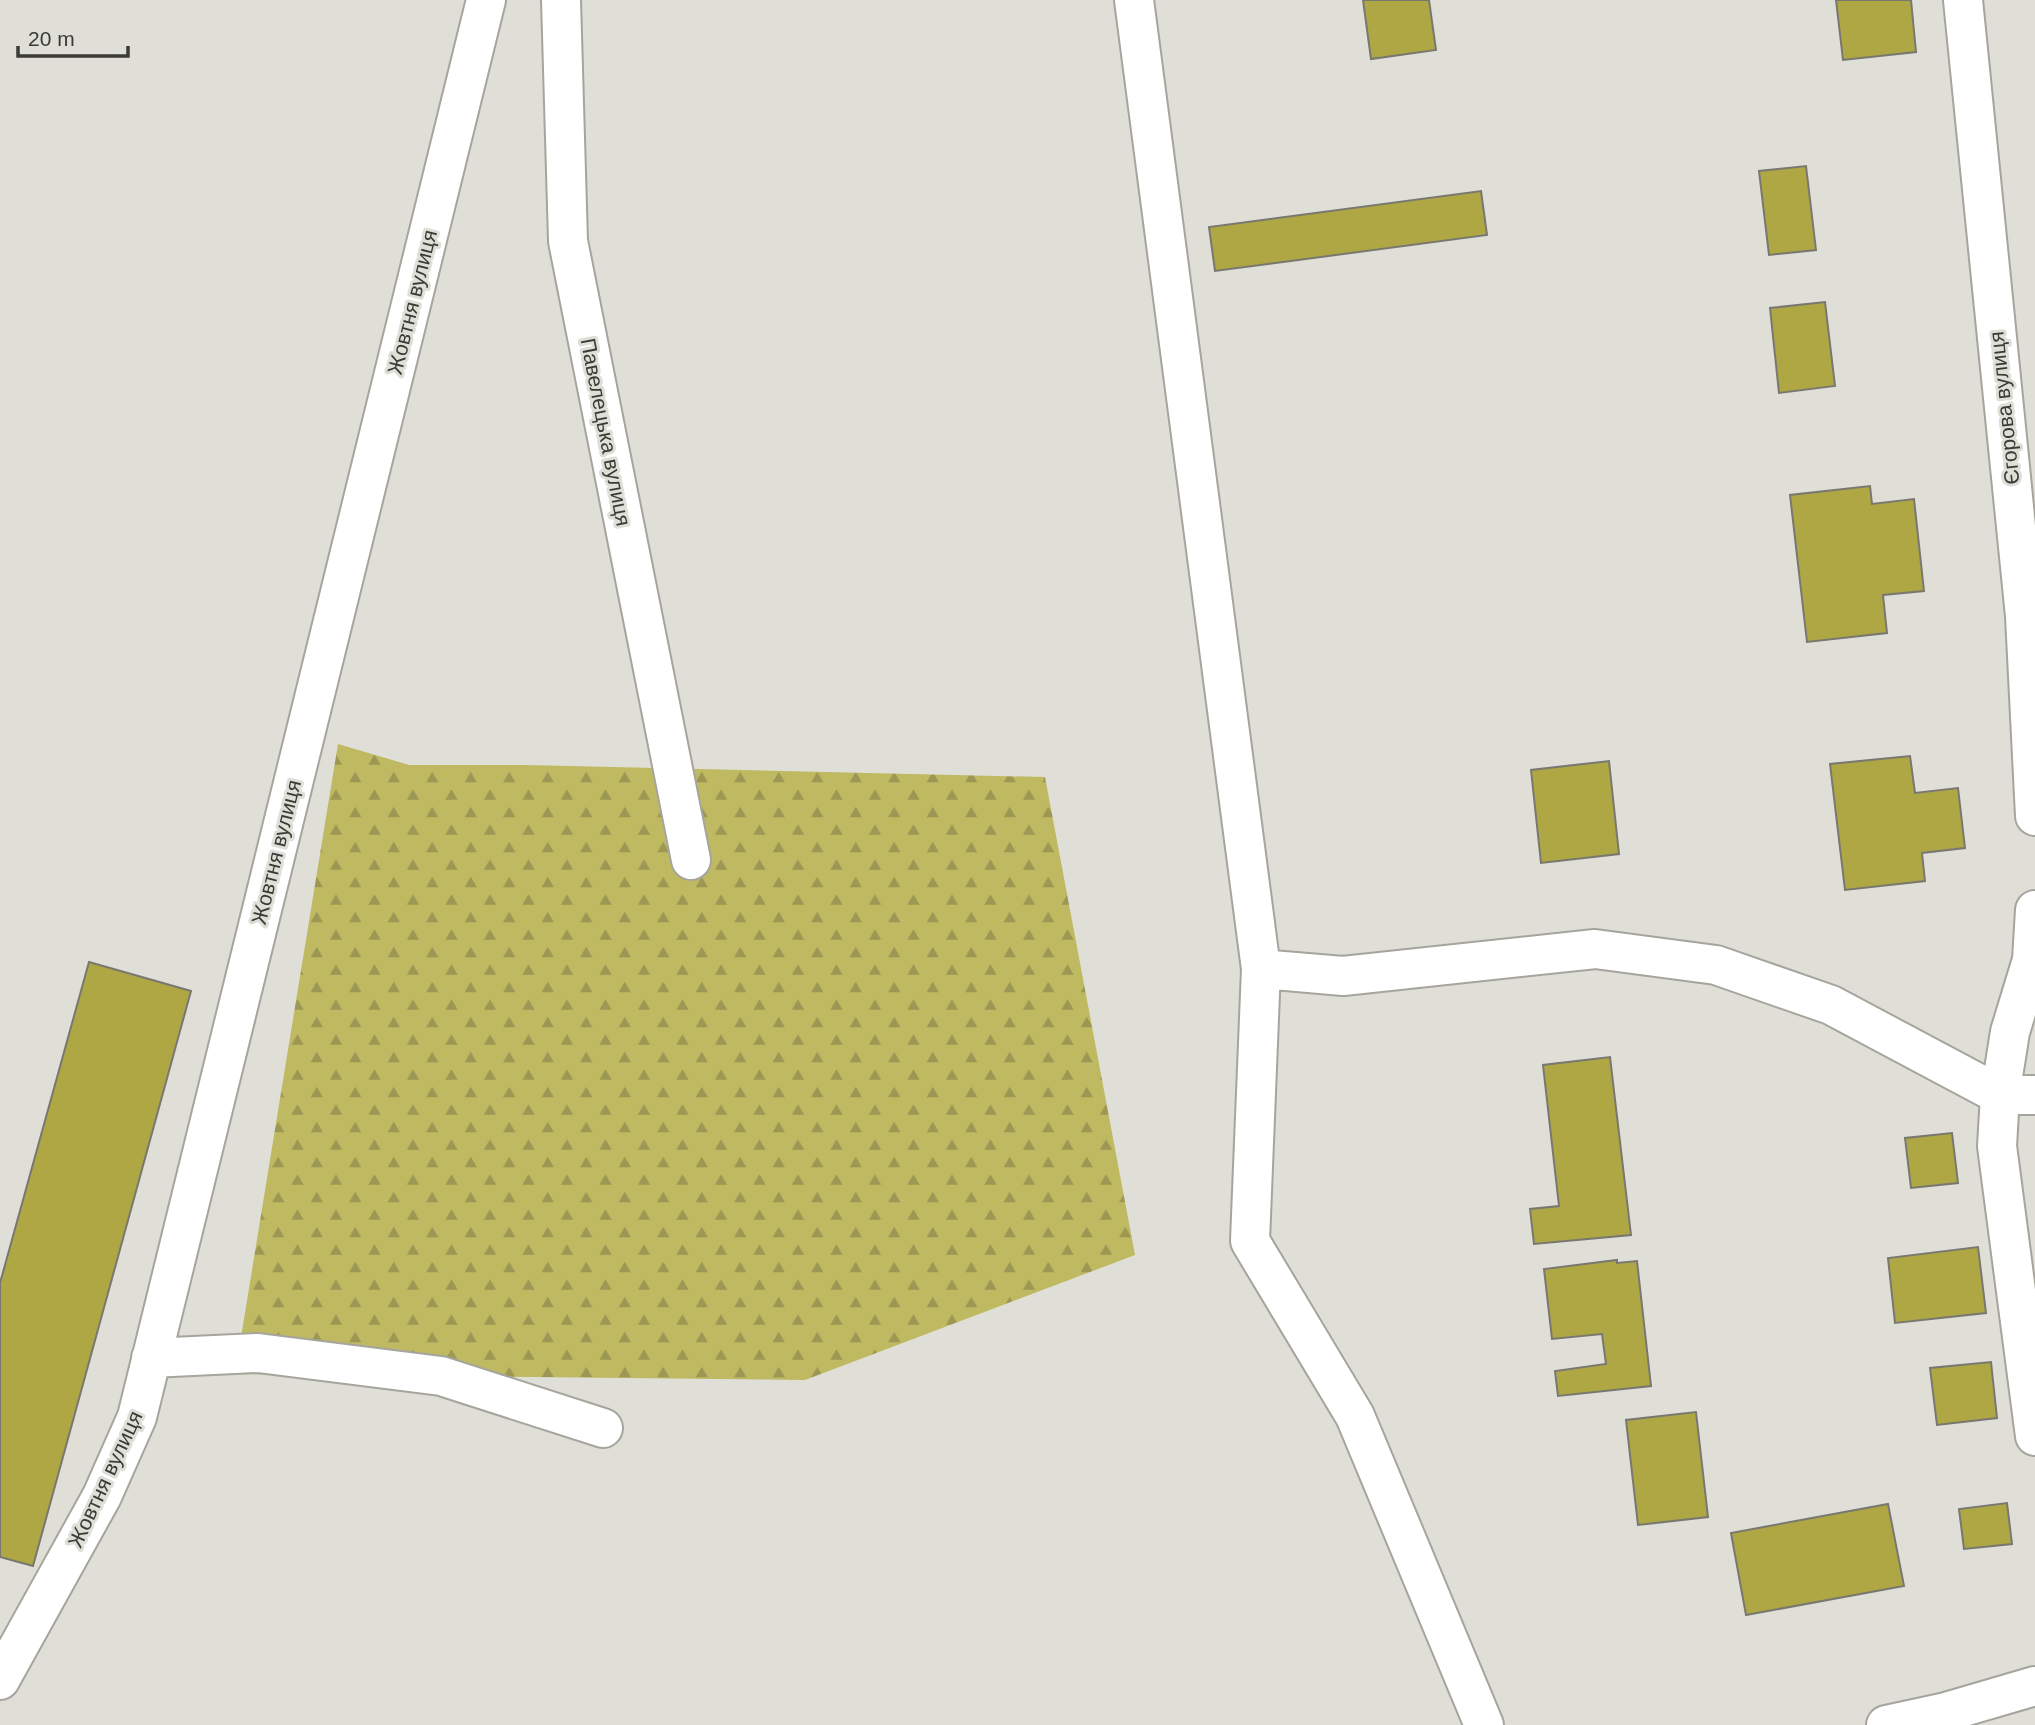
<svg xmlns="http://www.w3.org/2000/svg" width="2035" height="1725" font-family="Arial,sans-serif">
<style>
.forest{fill:url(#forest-firs)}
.building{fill:#aea743;stroke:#787871;stroke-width:2}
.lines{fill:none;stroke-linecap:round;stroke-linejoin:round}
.minor-casing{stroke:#a5a59d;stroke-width:42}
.minor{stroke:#fff;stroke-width:38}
.labels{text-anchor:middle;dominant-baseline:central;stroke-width:6;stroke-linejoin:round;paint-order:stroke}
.street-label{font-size:21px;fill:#3a3a37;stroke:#dfdfd7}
</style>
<defs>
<pattern id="forest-firs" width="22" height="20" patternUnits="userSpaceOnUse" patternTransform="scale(1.75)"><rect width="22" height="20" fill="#bfb962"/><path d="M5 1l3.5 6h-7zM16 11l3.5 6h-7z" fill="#9c9752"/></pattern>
</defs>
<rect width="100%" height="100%" fill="#dfdfd7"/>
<path class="forest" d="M338,744L409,765H526L1045,777L1135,1255L805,1380L235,1374Z"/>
<path class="building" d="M1363,0H1429L1436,50L1371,59Z
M1836,0H1911L1916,52L1843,60Z
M1806,166L1816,250L1769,255L1759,171Z
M1481,191L1487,235L1215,271L1209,227Z
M1825,302L1835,386L1779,393L1770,308Z
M1870,486L1872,504L1914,499L1924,591L1883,595L1887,633L1807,642L1790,495Z
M1910,756L1915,793L1958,788L1965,848L1922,853L1925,881L1845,890L1830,764Z
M1609,761L1619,854L1541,863L1531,770Z
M89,962L191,991L33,1566L0,1557V1283Z
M1610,1057L1631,1235L1534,1244L1530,1209L1559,1206L1543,1065Z
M1952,1133L1958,1183L1911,1188L1905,1138Z
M1978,1247L1986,1313L1895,1323L1888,1258Z
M1617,1260V1263L1637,1261L1651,1386L1558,1396L1555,1371L1606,1364L1602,1334L1552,1339L1544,1269Z
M1991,1362L1997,1418L1937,1425L1930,1368Z
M1696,1412L1708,1517L1638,1525L1626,1420Z
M2007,1503L2012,1544L1964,1549L1959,1509Z
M1888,1504L1904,1586L1746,1615L1731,1533Z"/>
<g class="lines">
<defs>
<path id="minor" d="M561,0L568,241L691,860
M1134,0L1261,969L1250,1241L1355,1416L1484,1725
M1963,0L2025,616L2035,816
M2035,910L2032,960L2010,1032L2000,1095L1997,1146L2035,1436
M1261,969L1343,976L1595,949L1716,965L1831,1005L2000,1095H2035
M151,1358L258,1353L441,1376L603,1428
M0,1680L102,1496L137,1417L486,0
M1886,1725L1946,1712L2035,1686"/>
</defs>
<use href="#minor" class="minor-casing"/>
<use href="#minor" class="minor"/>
</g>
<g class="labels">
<g class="street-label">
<text transform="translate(412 302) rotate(-76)">Жовтня вулиця</text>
<text transform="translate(2004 408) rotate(-96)">Єгорова вулиця</text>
<text transform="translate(606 432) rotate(79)">Павелецька вулиця</text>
<text transform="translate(276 852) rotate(-76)">Жовтня вулиця</text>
<text transform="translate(105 1479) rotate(-65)">Жовтня вулиця</text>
</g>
</g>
<path d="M18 46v10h110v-10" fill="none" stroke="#3a3a37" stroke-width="3.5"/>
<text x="28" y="46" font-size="21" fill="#3a3a37" stroke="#dfdfd7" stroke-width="5" paint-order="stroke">20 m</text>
</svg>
